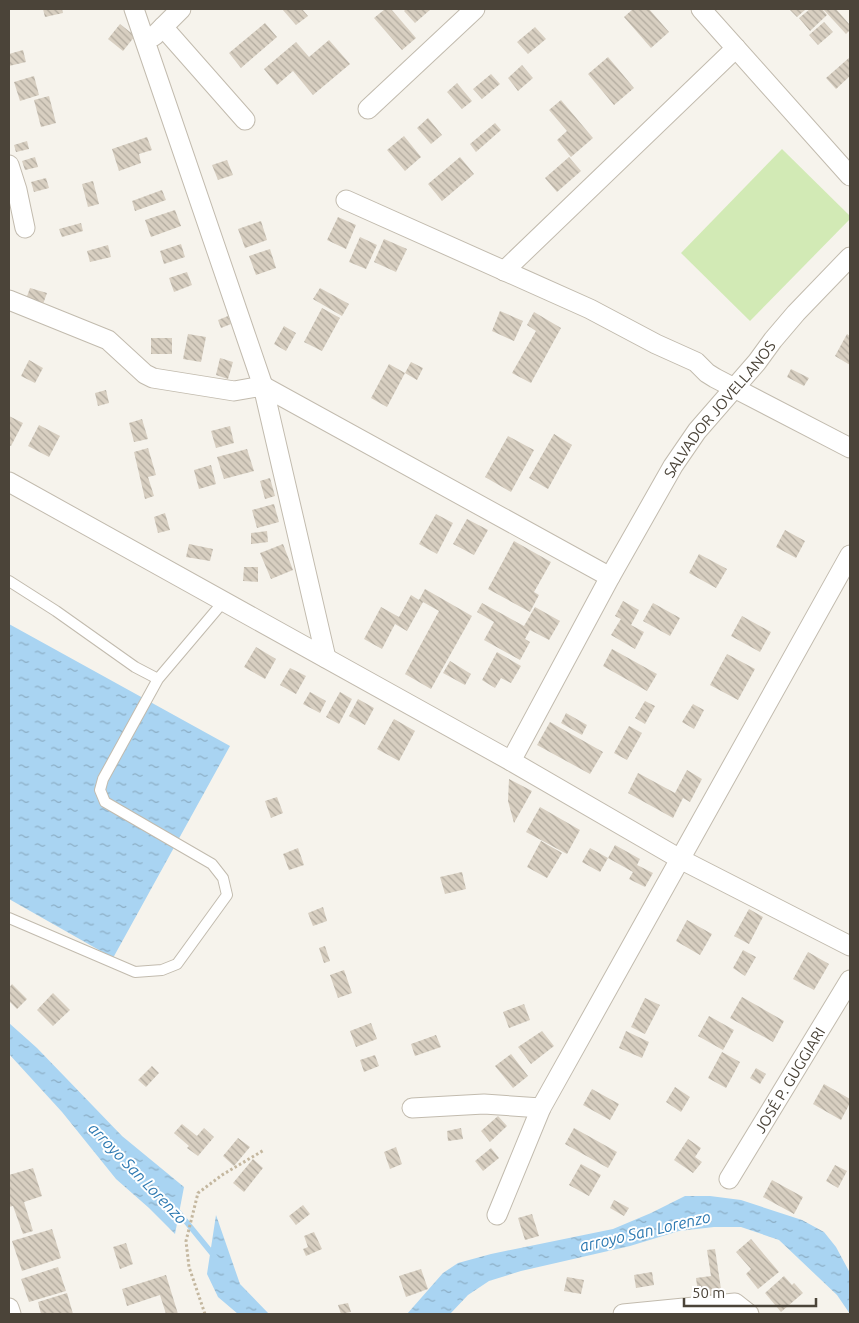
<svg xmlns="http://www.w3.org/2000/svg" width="859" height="1323" font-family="Ubuntu,sans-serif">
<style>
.garden{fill:#d2eab5}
.water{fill:url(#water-ripples)}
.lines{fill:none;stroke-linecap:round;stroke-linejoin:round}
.stream{stroke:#a9d4f2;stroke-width:5.5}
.building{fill:url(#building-back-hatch)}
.service-casing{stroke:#c2bbae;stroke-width:12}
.minor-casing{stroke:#c2bbae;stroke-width:21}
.path{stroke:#c4b79f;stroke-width:3;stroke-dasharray:2.5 2.5;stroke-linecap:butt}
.service{stroke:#fff;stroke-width:10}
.minor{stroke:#fff;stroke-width:19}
.labels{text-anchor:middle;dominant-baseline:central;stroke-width:4;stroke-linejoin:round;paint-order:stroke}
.street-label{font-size:15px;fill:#4b4439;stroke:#fff}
.water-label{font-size:16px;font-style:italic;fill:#2e7ab2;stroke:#fff}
</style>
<defs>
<pattern id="water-ripples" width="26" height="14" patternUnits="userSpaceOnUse" patternTransform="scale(1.25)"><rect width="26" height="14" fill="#a9d4f2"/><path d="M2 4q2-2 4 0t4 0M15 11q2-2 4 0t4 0" fill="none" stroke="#8caec5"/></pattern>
<pattern id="building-back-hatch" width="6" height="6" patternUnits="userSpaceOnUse" patternTransform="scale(1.25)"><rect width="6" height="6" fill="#d8cfc1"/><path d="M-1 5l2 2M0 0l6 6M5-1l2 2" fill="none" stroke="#b1aa9e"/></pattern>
</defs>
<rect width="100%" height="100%" fill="#f6f3ec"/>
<path class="garden" d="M782,149L850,216V219L750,321L681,253Z"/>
<path class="water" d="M9,624L230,746L113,958L9,899Z
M9,1023L37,1048L122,1136L184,1187L175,1234L149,1208L116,1179L62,1112L9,1054Z
M685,1196H710L741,1200L802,1220L824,1232L836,1247L850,1273V1314L837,1295L779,1240L741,1227H714L679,1231L630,1246L521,1271L489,1281L468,1295L450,1314H407L443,1273L458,1263L491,1254L613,1229L651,1213Z
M216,1215L240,1284L269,1314H238L218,1297L207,1274Z"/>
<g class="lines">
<path class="stream" d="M175,1208L215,1257"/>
</g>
<path class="building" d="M43,9H62L63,13L45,17Z
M282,9H302L308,16L296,25Z
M385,9H391L416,38L402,50L374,18Z
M406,9H431L415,23L404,11Z
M633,9H649L669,32L651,48L624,17Z
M789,9H806L797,17Z
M810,9H822L827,15L810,31L799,18Z
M823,9H836L850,25V30L846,34Z
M824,22L833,32L818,45L809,35Z
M265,23L277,37L241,68L229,53Z
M120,24L135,36L123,51L108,39Z
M535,27L546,39L528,54L517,42Z
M329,40L350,64L313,95L293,71L277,85L264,69L296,42L309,57Z
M23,50L26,62L9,66V54Z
M608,57L634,88L614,105L588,74Z
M850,57V76L836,89L826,78Z
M522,65L533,78L518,91L508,78Z
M491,74L500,84L482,99L473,89Z
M34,76L39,95L20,101L14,82Z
M457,83L472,101L462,109L447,92Z
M49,96L56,123L41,127L34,100Z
M561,100L593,138L571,157L557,140L567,131L549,110Z
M428,118L442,135L431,144L417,128Z
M495,123L501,130L476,152L470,144Z
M404,136L421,157L405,171L387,150Z
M147,137L152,150L139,154L141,163L119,171L112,149Z
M27,141L29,149L16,152L14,145Z
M35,157L38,167L25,170L22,161Z
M460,157L474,174L442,201L428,184Z
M569,157L581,171L557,192L545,178Z
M227,160L233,175L218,180L212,165Z
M46,178L49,188L34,192L31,182Z
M93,181L99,204L88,207L82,184Z
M162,190L166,200L135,211L132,201Z
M175,210L181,226L151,237L145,220Z
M338,217L356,225L346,249L327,240Z
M261,221L267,240L245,248L238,229Z
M81,223L83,231L62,237L59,229Z
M360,237L377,245L366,269L349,262Z
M384,239L407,249L396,272L374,262Z
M181,244L185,257L164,264L160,251Z
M108,245L111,257L90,262L87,251Z
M270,249L276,268L256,275L249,256Z
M187,272L192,285L174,292L169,278Z
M30,288L47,293L43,304L26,299Z
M320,288L349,304L342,316L313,299Z
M322,308L340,318L322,351L304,342Z
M500,311L523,321L514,341L492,331Z
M534,312L561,328L531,383L512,373L536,331L527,325Z
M228,316L231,324L221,328L218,320Z
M284,326L296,333L286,351L274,344Z
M188,334L206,337L201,362L183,359Z
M847,334L850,336V365L835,356Z
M151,338H172V354H151Z
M220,358L233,362L228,379L216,375Z
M29,360L43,368L35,383L21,376Z
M411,362L423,368L417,380L405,373Z
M389,364L405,373L387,407L371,398Z
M791,369L809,378L804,386L787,377Z
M106,390L109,403L98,406L95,393Z
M9,416L23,423L11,446L9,445Z
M142,419L148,439L134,442L129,423Z
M39,425L60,436L49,457L28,446Z
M230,426L234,443L216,448L211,431Z
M554,434L572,445L548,489L529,478Z
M508,436L534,450L511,492L485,477Z
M148,448L156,475L148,477L154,496L145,499L134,452Z
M247,449L254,471L224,479L217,457Z
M211,465L216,484L199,489L194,470Z
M270,478L275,496L265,499L260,481Z
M274,504L279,522L257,528L252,510Z
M165,513L170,530L158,533L154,517Z
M436,514L453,523L437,554L419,544Z
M467,519L488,530L474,555L453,544Z
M785,530L805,541L796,558L776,547Z
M267,531L268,542L251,544V533Z
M514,541L551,562L534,592L539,595L530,612L488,589Z
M189,544L213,549L210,561L186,557Z
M283,544L293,570L271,579L260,553Z
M699,554L727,569L716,588L689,573Z
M244,567H258V582L243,581Z
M425,589L472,616L431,689L405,674L439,611L423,602L407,631L395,624L382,649L364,639L381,607L399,617L411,595L419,600Z
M623,601L639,610L631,625L644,632L635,649L611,635L621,619L615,616Z
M482,603L524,626L535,607L560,621L549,640L530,630L525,639L530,642L520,660L484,640L494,622L477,612Z
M653,603L680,618L670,636L643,621Z
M742,616L771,632L760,652L731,636Z
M256,647L276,659L265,679L244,667Z
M612,649L657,674L647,691L603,666Z
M497,652L521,666L511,683L501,678L495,688L482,680Z
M727,654L755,669L738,700L710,685Z
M450,661L471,674L465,685L443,673Z
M290,668L306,676L296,694L280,685Z
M310,692L326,701L320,713L303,704Z
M340,692L352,699L339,724L326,717Z
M358,699L374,708L365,725L349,716Z
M645,701L655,706L645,724L635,718Z
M693,704L704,710L694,729L682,722Z
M566,713L587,725L582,735L561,723Z
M394,719L415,731L399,761L377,749Z
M550,722L603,752L590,774L537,745Z
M629,726L642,733L627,760L614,753Z
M687,770L702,779L690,802L683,798L673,818L628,793L638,773L675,793Z
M509,779L532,791L514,823L508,801Z
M277,797L283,813L271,818L265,801Z
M540,807L580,830L567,854L526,832Z
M541,841L562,853L547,878L527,867Z
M615,845L640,859L637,865L653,873L645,887L629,879L633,872L608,858Z
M298,848L304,865L289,870L283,854Z
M590,848L608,858L600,872L582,862Z
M462,872L466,889L445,894L440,877Z
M323,907L327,921L313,926L308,913Z
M749,909L763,917L749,944L734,936Z
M687,920L712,934L700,955L676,941Z
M325,946L330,961L324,963L319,948Z
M743,950L756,957L745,976L733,968Z
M808,952L829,964L814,990L793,979Z
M344,970L352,993L338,998L330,975Z
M12,984L27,999L17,1009L9,1001V988Z
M53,993L70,1010L53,1026L37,1010Z
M742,997L784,1021L773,1042L730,1018Z
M645,998L660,1005L645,1034L631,1027Z
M524,1004L530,1020L509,1028L503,1012Z
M709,1016L734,1030L723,1050L698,1036Z
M371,1023L377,1039L356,1047L350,1031Z
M542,1031L554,1046L531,1064L518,1047Z
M626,1031L649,1042L642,1058L619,1048Z
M436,1035L441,1047L415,1056L411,1044Z
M722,1052L740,1062L726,1088L708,1078Z
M511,1054L528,1076L513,1088L495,1066Z
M375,1055L379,1066L364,1072L360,1060Z
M152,1066L159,1073L146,1087L138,1080Z
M756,1068L766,1074L760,1084L750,1078Z
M824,1084L850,1099V1103L841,1120L813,1104Z
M675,1087L690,1097L681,1112L666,1102Z
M592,1089L619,1104L610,1120L583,1105Z
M498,1116L507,1126L490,1142L481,1131Z
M182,1124L197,1136L204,1128L214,1137L198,1156L187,1148L189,1146L174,1133Z
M461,1128L463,1139L448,1141L447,1131Z
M574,1128L617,1152L608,1168L565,1144Z
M238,1138L250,1147L234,1166L223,1156Z
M688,1139L701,1148L695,1157L702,1162L693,1173L674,1160Z
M396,1147L402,1164L390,1169L384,1152Z
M491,1148L499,1158L483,1171L475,1161Z
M253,1159L263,1168L244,1192L233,1183Z
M581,1164L601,1175L589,1196L569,1185Z
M835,1165L847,1171L838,1188L826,1181Z
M33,1168L42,1196L24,1202L33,1231L23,1234L13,1206L9,1207V1175Z
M772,1180L803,1197L794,1214L763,1197Z
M614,1200L629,1208L624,1216L610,1208Z
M303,1205L310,1214L296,1225L289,1216Z
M532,1214L539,1236L525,1240L518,1218Z
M52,1229L61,1258L22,1271L12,1241Z
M314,1232L322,1249L306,1256L303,1249L308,1247L304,1236Z
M751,1239L779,1272L758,1289L746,1274L751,1269L736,1252Z
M126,1243L133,1264L120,1269L113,1247Z
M715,1249L722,1296L699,1300L696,1278L711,1276L707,1250Z
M58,1267L66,1291L29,1302L21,1279Z
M421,1269L428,1289L406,1297L399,1276Z
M652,1272L654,1285L636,1288L634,1275Z
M166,1275L178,1314H166L160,1295L127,1306L122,1289Z
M784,1276L792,1285L794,1283L803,1293L781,1312L765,1293Z
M567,1277L584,1280L581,1294L564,1291Z
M67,1293L73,1314H41L38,1302Z
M348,1303L351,1312L341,1314L338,1305Z"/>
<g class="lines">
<defs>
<path id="service" d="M9,581L56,611L135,667L158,679L224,601
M9,918L135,972L162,970L177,964L227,895L223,878L212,864L105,802L100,790L103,779L158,679"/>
<g id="minor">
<path d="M134,9L263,386L326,658"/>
<path d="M701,9L850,176"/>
<path d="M163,27L245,120"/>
<path d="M154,36L181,9"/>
<path d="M368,109L475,9"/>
<path d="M9,165L17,190L25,228"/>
<path d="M346,200L590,309L656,344L696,362L707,373L715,378L850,448"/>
<path d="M504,271L736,48"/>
<path d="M9,300L108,340L145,374L153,378L234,391L263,386L610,577"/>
<path d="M9,482L511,761L680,859L850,946"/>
<path id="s1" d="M511,761L610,577L673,466L697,431L757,362L773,340L796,313L850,257"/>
<path d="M412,1108L484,1104L541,1108"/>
<path id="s2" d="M729,1179L850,980"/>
<path d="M497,1215L541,1108L850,555"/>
<path d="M9,1308L11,1314"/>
<path d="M623,1314L735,1303L749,1314"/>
</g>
</defs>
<use href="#service" class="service-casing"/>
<use href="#minor" class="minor-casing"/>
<path class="path" d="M205,1314L189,1267L186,1241L198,1193L222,1175L264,1150"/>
<use href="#service" class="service"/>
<use href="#minor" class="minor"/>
</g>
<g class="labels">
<g class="street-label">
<text stroke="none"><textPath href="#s1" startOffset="410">SALVADOR JOVELLANOS</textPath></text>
<text stroke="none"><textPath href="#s2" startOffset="116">JOSÉ P. GUGGIARI</textPath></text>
</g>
<g class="water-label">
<text transform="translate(138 1173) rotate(46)">arroyo San Lorenzo</text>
<text transform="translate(645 1231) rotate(-13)">arroyo San Lorenzo</text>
</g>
</g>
<rect width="859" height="1323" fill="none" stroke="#4b4439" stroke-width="20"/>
<path d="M684 1298v8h132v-8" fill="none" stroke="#4b4439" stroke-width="2.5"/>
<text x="692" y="1298" font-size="15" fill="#4b4439" stroke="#ffffff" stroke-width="4" paint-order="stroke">50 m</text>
</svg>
